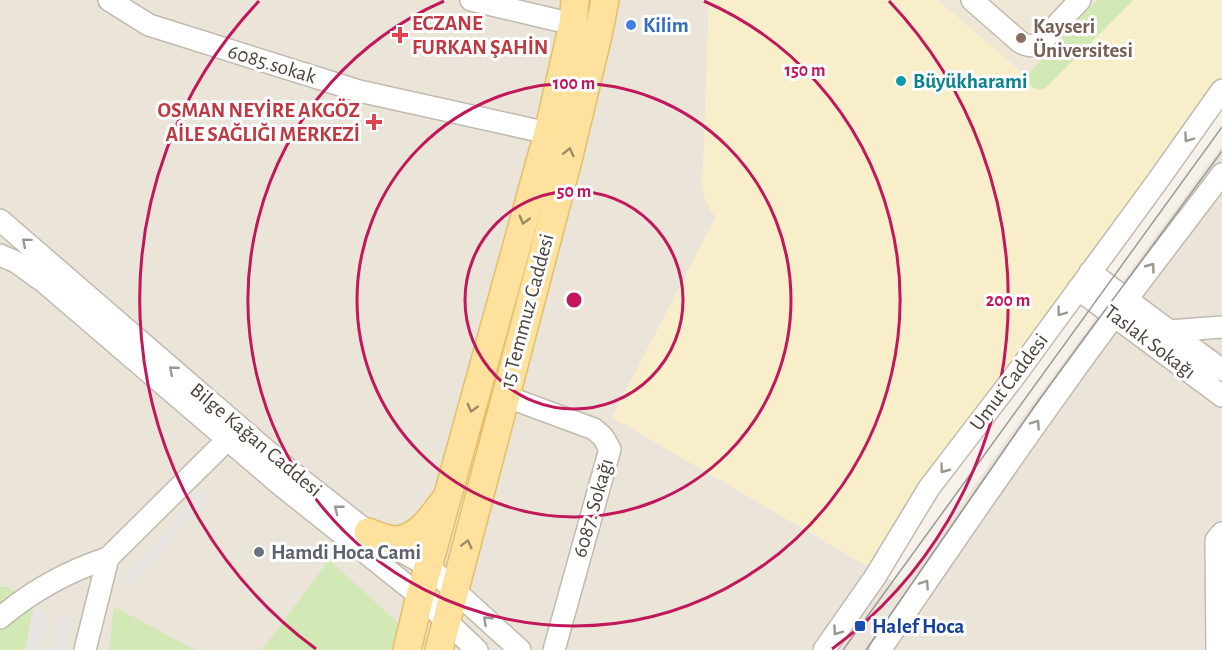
<svg xmlns="http://www.w3.org/2000/svg" width="1222" height="650" font-family="'Alegreya Sans',sans-serif">
<style>
.residential{fill:#eae4d9}
.education{fill:#efe7d6}
.green{fill:#d2e9b5}
.sand{fill:#f8eec9}
.parking{fill:#e8e5e3}
.lines{fill:none;stroke-linecap:round;stroke-linejoin:round}
.minor-casing{stroke:#c1baae;stroke-width:24}
.major-casing{stroke:#e5be6a;stroke-width:30}
.minor{stroke:#fff;stroke-width:21}
.major{stroke:#fee19c;stroke-width:27}
.tram{stroke:#9a9a9a;stroke-width:1.5}
.oneway{stroke:#9b9892}
.oneway2{stroke:#9b8a66}
.ring{fill:none;stroke:#c2185b;stroke-width:3}
.shop-dot{fill:#3f7fe0;stroke:#fff;stroke-width:2}
.health-dot{fill:#e0444e;stroke:#fff;stroke-width:2}
.education-dot{fill:#8d6e63;stroke:#fff;stroke-width:2}
.culture-dot{fill:#0f9aa8;stroke:#fff;stroke-width:2}
.worship-dot{fill:#6b7280;stroke:#fff;stroke-width:2}
.transit-dot{fill:#1a4fb4;stroke:#fff;stroke-width:2}
.labels{text-anchor:middle;dominant-baseline:central;stroke-width:6;stroke-linejoin:round;paint-order:stroke}
.health-label{font-size:21px;font-weight:bold;fill:#be3a42;stroke:#fff;text-anchor:start}
.shop-label{font-size:21px;font-weight:bold;fill:#366cbe;stroke:#fff;text-anchor:start}
.education-label{font-size:21px;font-weight:bold;fill:#785e54;stroke:#fff;text-anchor:start}
.street-label{font-size:21px;fill:#4a4339;stroke:#fff}
.culture-label{font-size:21px;font-weight:bold;fill:#0d838f;stroke:#fff;text-anchor:start}
.worship-label{font-size:21px;font-weight:bold;fill:#5b616d;stroke:#fff;text-anchor:start}
.transit-label{font-size:21px;font-weight:bold;fill:#164399;stroke:#fff;text-anchor:start}
.centre{fill:#c2185b;stroke:#fff;stroke-width:3}
.ring-label{font-size:18px;text-anchor:middle;font-weight:bold;fill:#c2185b;stroke:#fff;stroke-width:6;stroke-linejoin:round;paint-order:stroke}
</style>
<rect width="100%" height="100%" fill="#f6f2eb"/>
<path class="residential" d="M0,0H709L703,171L701,179L704,197L711,211L716,217L612,417L903,587L1022,418L1222,146V650H0Z"/>
<path class="education" d="M937,0H1097L1026,76Z"/>
<path class="green" d="M1097,0H1134L1046,88L1042,90L1033,88L1027,81L1026,76Z
M329,560L404,628L400,650H262Z
M0,587H9L33,607L25,650H0Z
M114,607L196,650H109Z"/>
<path class="sand" d="M709,0H937L1026,76C1028,87 1036,92 1046,88L1134,0H1222V88L1090,272L882,574L612,417L716,217C704,203 700,189 703,170Z"/>
<path class="parking" d="M202,489L209,495L131,587L120,585Z
M34,608L47,612L39,650H25Z
M61,611L73,617L65,650H52Z"/>
<g class="lines">
<defs>
<path id="minor" d="M109,0L149,25L359,91L548,133
M471,0L573,24
M972,0L1020,42C1028,47 1034,47 1041,42L1080,0
M0,220L289,470L368,532L429,567L520,650
M0,255L16,262L44,282L277,482L420,596L477,650
M1090,272L1222,370
M1078,289L1222,396
M1169,331L1222,327
M505,396L594,429L603,437L610,449L554,650
M0,618C33,590 68,571 108,558
M85,650L108,558L228,439
M824,650L875,577L929,488L1014,377L1159,179L1222,90
M880,650C941,561 1001,472 1064,385C1115,313 1169,244 1222,174
M1217,650L1216,540L1222,533"/>
<path id="major" d="M368,532C376,535 387,540 396,540C418,539 432,517 444,501
M407,650L420,596L548,133L573,24L575,0
M439,650L568,160L598,35L605,0"/>
</defs>
<use href="#minor" class="minor-casing"/>
<use href="#major" class="major-casing"/>
<use href="#minor" class="minor"/>
<use href="#major" class="major"/>
<path class="tram" d="M843,650L1222,127
M866,650L1036,404L1222,151"/>
</g>
<defs><path id="oneway-chevron" d="M-2-3.5L2.5 0L-2 3.5" fill="none" stroke-width="1.6" stroke-linecap="round" stroke-linejoin="round" transform="scale(1.5)"/></defs>
<g class="oneway">
<use href="#oneway-chevron" transform="translate(1188 138) rotate(125)"/>
<use href="#oneway-chevron" transform="translate(26 242) rotate(-140)"/>
<use href="#oneway-chevron" transform="translate(1151 267) rotate(-53)"/>
<use href="#oneway-chevron" transform="translate(1061 312) rotate(126)"/>
<use href="#oneway-chevron" transform="translate(173 370) rotate(-139)"/>
<use href="#oneway-chevron" transform="translate(1036 424) rotate(-55)"/>
<use href="#oneway-chevron" transform="translate(944 469) rotate(127)"/>
<use href="#oneway-chevron" transform="translate(338 509) rotate(-142)"/>
<use href="#oneway-chevron" transform="translate(925 584) rotate(-56)"/>
<use href="#oneway-chevron" transform="translate(487 620) rotate(-137)"/>
<use href="#oneway-chevron" transform="translate(837 631) rotate(125)"/>
</g>
<g class="oneway2">
<use href="#oneway-chevron" transform="translate(569 152) rotate(-76)"/>
<use href="#oneway-chevron" transform="translate(524 220) rotate(105)"/>
<use href="#oneway-chevron" transform="translate(472 408) rotate(105)"/>
<use href="#oneway-chevron" transform="translate(467 544) rotate(-76)"/>
</g>
<g class="ring">
<circle cx="574" cy="300" r="109"/>
<circle cx="574" cy="300" r="217"/>
<path d="M704 1A326 326 0 1 1 444 1"/>
<path d="M316 649A434 434 0 0 1 259 1M889 1A434 434 0 0 1 832 649"/>
</g>
<circle class="shop-dot" cx="631" cy="25" r="6"/>
<g class="health-dot">
<path d="M397 26h6v6h6v6h-6v6h-6v-6h-6v-6h6z"/>
<path d="M371 113h6v6h6v6h-6v6h-6v-6h-6v-6h6z"/>
</g>
<circle class="education-dot" cx="1021" cy="38" r="6"/>
<circle class="culture-dot" cx="901" cy="81" r="6"/>
<circle class="worship-dot" cx="259" cy="552" r="6"/>
<rect class="transit-dot" x="854" y="620" width="12" height="12" rx="3"/>
<g class="labels">
<g class="health-label">
<text x="412" y="23">ECZANE<tspan x="412" dy="24">FURKAN ŞAHİN</tspan></text>
<text x="360" y="110" text-anchor="end">OSMAN NEYİRE AKGÖZ<tspan x="360" dy="24">AİLE SAĞLIĞI MERKEZİ</tspan></text>
</g>
<g class="shop-label">
<text x="643" y="25">Kilim</text>
</g>
<g class="education-label">
<text x="1033" y="26">Kayseri<tspan x="1033" dy="24">Üniversitesi</tspan></text>
</g>
<g class="street-label">
<text transform="translate(272 64) rotate(17)">6085.sokak</text>
<text transform="translate(527 311) rotate(-75)">15 Temmuz Caddesi</text>
<text transform="translate(1150 342) rotate(37)">Taslak Sokağı</text>
<text transform="translate(1009 382) rotate(-53)">Umut Caddesi</text>
<text transform="translate(256 440) rotate(40)">Bilge Kağan Caddesi</text>
<text transform="translate(593 508) rotate(-74)">6087. Sokağı</text>
</g>
<g class="culture-label">
<text x="913" y="81">Büyükharami</text>
</g>
<g class="worship-label">
<text x="271" y="552">Hamdi Hoca Cami</text>
</g>
<g class="transit-label">
<text x="872" y="626">Halef Hoca</text>
</g>
</g>
<circle cx="574" cy="300" r="9" class="centre"/>
<g class="ring-label">
<text x="805" y="76">150 m</text>
<text x="574" y="89">100 m</text>
<text x="574" y="197">50 m</text>
<text x="1008" y="306">200 m</text>
</g>
</svg>
